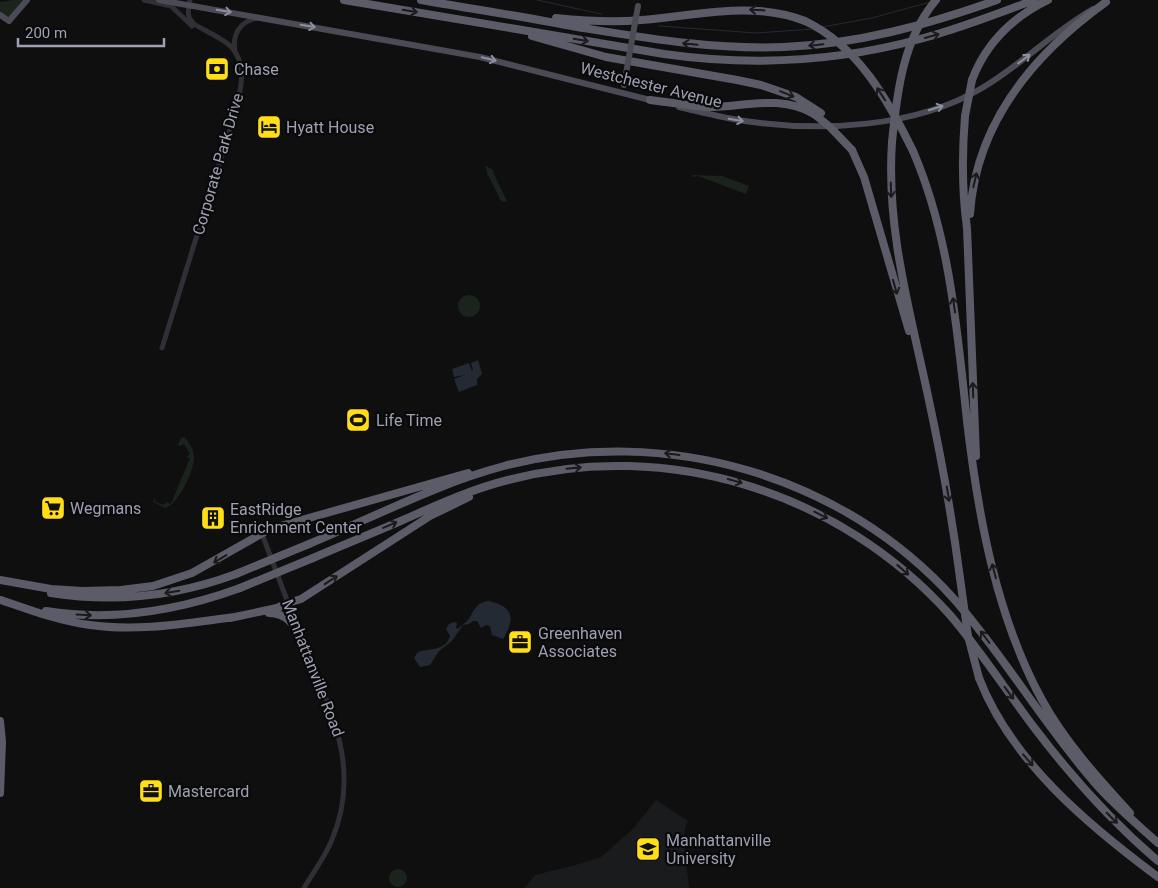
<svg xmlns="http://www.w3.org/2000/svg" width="1158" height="888" font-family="Roboto,sans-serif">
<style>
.built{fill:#1a1b1d}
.green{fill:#1b231d}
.water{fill:#242a34}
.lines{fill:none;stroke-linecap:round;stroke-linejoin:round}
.stream{stroke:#242a34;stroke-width:1}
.minor{stroke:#302f35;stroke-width:5}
.major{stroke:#4b4b55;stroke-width:6}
.highway{stroke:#5b5c67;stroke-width:8}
.major-bridge{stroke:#4b4b55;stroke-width:6}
.highway-bridge{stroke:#5b5c67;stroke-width:8}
.oneway{stroke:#1a1a1d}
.oneway2{stroke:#8d8fa0}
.labels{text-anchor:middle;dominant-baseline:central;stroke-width:4.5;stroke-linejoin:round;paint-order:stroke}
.poi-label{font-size:16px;fill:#9ea0b3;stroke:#0a0a0b;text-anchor:start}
.street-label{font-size:16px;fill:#9ea0b3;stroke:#0a0a0b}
</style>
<rect width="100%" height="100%" fill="#0f0f10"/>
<path class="built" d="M656,800L688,821L685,827L684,841L689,888H525L535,875L579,864L601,857L634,828Z"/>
<path class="green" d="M14,0H23L10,16L6,17L0,12V2Z
M485,165L494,171L493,172L507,201L504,202L501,201L487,173Z
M692,175L722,176L749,186L746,194L698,176L692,177Z
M458 306a11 11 0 1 1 22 0a11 11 0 1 1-22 0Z
M184,437C190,443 194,450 194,458C194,471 178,505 165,508L153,502L155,497V502L164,505L166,502L171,504L190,458L187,457L190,454L184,444L180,446L178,445L181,438Z
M389 878a9 9 0 1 1 18 0a9 9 0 1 1-18 0Z"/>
<path class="water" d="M478,360L482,374L477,379V385L459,392L454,379L465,375L454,377L452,369L469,363L472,371L473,370L471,363Z
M488,601C513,606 516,618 503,639L492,635L490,626L486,625L481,628L477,621H473L469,624L463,625L452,641L439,651L430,665L420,667L414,658L418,652C430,648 446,651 450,636L446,629L449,624L454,622L457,623L456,628L458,629C462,625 468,621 470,617C475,608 477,603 488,601Z"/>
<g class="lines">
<path class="stream" d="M537,0L601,14
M659,26L756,33L813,29
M822,27L872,18L930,2"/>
<path class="minor" d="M144,0L171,6L192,26
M235,52C232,35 239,22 257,18
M162,348L230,129C237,103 253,65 228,44C218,36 205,31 194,24C186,16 188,10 190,0
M262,534L298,629
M301,637C328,707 364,766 331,842C324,858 313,873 304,888"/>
<path class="major" d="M159,0L480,57L654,101
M0,15L9,21L27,0
M679,107C701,112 723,118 745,121C821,132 915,128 982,88C1021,65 1053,32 1093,9"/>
<path class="highway" d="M344,0L664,54C749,66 836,62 920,39C959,29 997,14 1034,0
M421,0C473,9 525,17 577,27C646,38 714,50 784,47C858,44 927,25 997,0
M556,18C585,21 612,23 641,20C695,16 752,0 805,21
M532,36L606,57L737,80L761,85L796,97L821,113
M972,80C986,43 1013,17 1048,0
M650,100C669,102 689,106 708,107C744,107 780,94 814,114
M965,116C962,153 962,192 967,228L976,456
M892,142C886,229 910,311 928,396C941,456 952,517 960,578
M852,150L864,177L909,331
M913,151C950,237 957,329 967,421C978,515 996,616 1042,700C1065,742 1098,778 1130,813
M970,214C976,122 1035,53 1106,2
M309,544C372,518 439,483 504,466C665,424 843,475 954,599C1005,657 1044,725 1095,783C1114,805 1136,823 1158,843
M313,558C343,545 373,533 403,520C437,505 472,489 508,480C668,438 840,492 950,615C980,650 1005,689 1033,726C1070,775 1111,821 1158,861
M0,580L51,589L82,591L121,590L153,586L192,573L270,529L468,473
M51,593C114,603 177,596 236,574
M1,600C30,610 59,621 90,625C139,632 187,623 235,617
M46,611C113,622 177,611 240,588
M269,613C287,613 294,625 302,639
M230,618L277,608L288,603L301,599L430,516L469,497
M979,678C1011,761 1088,825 1158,877
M0,721L2,742L0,793"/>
<path class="major-bridge" d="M624,85L638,6"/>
<path class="highway-bridge" d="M805,21C858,46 888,100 913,151
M814,114L830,127L852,150
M965,116L972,80
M892,142C897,92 903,39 936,0
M236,574L309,544
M960,578L968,636L979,678
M240,588L313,558"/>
</g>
<defs><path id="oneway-shaft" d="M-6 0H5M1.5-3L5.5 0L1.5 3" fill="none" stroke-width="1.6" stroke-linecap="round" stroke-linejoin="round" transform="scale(1.25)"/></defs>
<g class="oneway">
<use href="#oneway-shaft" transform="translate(757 10) rotate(-177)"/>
<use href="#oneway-shaft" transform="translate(410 11) rotate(10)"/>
<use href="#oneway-shaft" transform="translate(932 36) rotate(-16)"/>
<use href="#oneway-shaft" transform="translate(581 40) rotate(10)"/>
<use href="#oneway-shaft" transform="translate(690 44) rotate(-174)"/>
<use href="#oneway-shaft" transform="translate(816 45) rotate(174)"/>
<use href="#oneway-shaft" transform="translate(787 94) rotate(22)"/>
<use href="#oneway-shaft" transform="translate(881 94) rotate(-123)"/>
<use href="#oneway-shaft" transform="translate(975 180) rotate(-77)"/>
<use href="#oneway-shaft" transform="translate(891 190) rotate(88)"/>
<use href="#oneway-shaft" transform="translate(895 287) rotate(74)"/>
<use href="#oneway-shaft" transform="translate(954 305) rotate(-98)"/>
<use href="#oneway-shaft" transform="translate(973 390) rotate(-92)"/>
<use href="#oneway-shaft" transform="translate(672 454) rotate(-173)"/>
<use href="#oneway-shaft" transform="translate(574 468) rotate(-6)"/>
<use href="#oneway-shaft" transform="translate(735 481) rotate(15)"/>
<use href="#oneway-shaft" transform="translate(948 494) rotate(81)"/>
<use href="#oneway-shaft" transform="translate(821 515) rotate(27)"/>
<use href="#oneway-shaft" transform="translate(390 525) rotate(-23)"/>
<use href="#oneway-shaft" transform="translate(220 559) rotate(149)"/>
<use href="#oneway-shaft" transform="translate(903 570) rotate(41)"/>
<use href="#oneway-shaft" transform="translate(994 571) rotate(-105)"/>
<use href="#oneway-shaft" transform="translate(331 580) rotate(-33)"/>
<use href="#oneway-shaft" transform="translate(172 592) rotate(170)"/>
<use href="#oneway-shaft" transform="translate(84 615) rotate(3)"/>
<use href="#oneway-shaft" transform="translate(985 637) rotate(-127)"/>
<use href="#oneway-shaft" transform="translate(1009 693) rotate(54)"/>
<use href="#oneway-shaft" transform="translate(1028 760) rotate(49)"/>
<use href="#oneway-shaft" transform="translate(1112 818) rotate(45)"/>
</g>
<g class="oneway2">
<use href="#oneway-shaft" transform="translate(224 11) rotate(10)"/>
<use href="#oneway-shaft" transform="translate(308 26) rotate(10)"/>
<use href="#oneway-shaft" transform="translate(489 59) rotate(14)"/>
<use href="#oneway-shaft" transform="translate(1024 59) rotate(-37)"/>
<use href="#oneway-shaft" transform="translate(936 108) rotate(-18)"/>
<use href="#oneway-shaft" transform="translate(736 120) rotate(10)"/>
</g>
<defs>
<symbol id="bank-square" viewBox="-11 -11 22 22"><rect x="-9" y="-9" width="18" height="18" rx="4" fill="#ffde18" stroke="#0a0a0b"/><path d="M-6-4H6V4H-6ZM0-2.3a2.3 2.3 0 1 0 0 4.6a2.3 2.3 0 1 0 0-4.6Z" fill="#111"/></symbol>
<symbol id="hotel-square" viewBox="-11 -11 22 22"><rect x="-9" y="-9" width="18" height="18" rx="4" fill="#ffde18" stroke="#0a0a0b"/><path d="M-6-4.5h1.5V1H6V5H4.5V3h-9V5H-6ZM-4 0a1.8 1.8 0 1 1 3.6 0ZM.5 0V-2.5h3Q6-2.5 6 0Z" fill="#111"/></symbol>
<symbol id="stadium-square" viewBox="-11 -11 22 22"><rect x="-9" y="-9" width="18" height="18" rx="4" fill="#ffde18" stroke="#0a0a0b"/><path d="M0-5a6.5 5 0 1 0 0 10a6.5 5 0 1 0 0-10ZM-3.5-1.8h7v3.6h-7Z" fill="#111"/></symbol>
<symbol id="supermarket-square" viewBox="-11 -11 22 22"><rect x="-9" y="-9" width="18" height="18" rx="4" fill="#ffde18" stroke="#0a0a0b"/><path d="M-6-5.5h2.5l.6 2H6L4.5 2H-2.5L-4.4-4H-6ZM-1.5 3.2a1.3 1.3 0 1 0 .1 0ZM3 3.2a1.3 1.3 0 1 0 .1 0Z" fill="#111"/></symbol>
<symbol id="building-square" viewBox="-11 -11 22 22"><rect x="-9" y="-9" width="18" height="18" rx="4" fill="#ffde18" stroke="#0a0a0b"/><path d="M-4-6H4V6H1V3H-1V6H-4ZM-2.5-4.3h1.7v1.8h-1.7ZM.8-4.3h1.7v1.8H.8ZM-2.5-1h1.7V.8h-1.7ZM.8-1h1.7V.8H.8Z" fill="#111"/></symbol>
<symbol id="office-square" viewBox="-11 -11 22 22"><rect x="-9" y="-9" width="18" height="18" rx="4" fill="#ffde18" stroke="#0a0a0b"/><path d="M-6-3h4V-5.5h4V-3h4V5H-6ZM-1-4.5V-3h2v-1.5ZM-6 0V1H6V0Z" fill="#111"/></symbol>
<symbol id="university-square" viewBox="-11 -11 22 22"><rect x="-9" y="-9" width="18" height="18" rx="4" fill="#ffde18" stroke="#0a0a0b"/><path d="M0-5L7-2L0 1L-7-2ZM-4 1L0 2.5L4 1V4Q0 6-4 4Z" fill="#111"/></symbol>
</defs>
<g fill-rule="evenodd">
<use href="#bank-square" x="203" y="55" width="28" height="28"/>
<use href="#hotel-square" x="255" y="113" width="28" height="28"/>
<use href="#stadium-square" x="344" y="406" width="28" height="28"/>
<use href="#supermarket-square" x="39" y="494" width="28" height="28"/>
<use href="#building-square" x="199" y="504" width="28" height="28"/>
<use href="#office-square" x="506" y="628" width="28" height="28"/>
<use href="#office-square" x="137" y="777" width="28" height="28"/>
<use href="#university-square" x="634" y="835" width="28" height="28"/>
</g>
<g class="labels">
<g class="poi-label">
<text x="234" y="69">Chase</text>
<text x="286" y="127">Hyatt House</text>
<text x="376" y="420">Life Time</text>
<text x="70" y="508">Wegmans</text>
<text x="230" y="509">EastRidge<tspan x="230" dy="18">Enrichment Center</tspan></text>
<text x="538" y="633">Greenhaven<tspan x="538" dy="18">Associates</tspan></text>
<text x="168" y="791">Mastercard</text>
<text x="666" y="840">Manhattanville<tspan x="666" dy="18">University</tspan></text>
</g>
<g class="street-label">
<text transform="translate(651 85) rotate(14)">Westchester Avenue</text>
<text transform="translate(218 164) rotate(-74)">Corporate Park Drive</text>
<text transform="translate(313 668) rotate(69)">Manhattanville Road</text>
</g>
</g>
<path d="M18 38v8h146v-8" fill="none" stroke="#9ea0b3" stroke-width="2.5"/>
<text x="25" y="38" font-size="15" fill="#9ea0b3" stroke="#0a0a0b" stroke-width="4" paint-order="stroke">200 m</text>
</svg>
